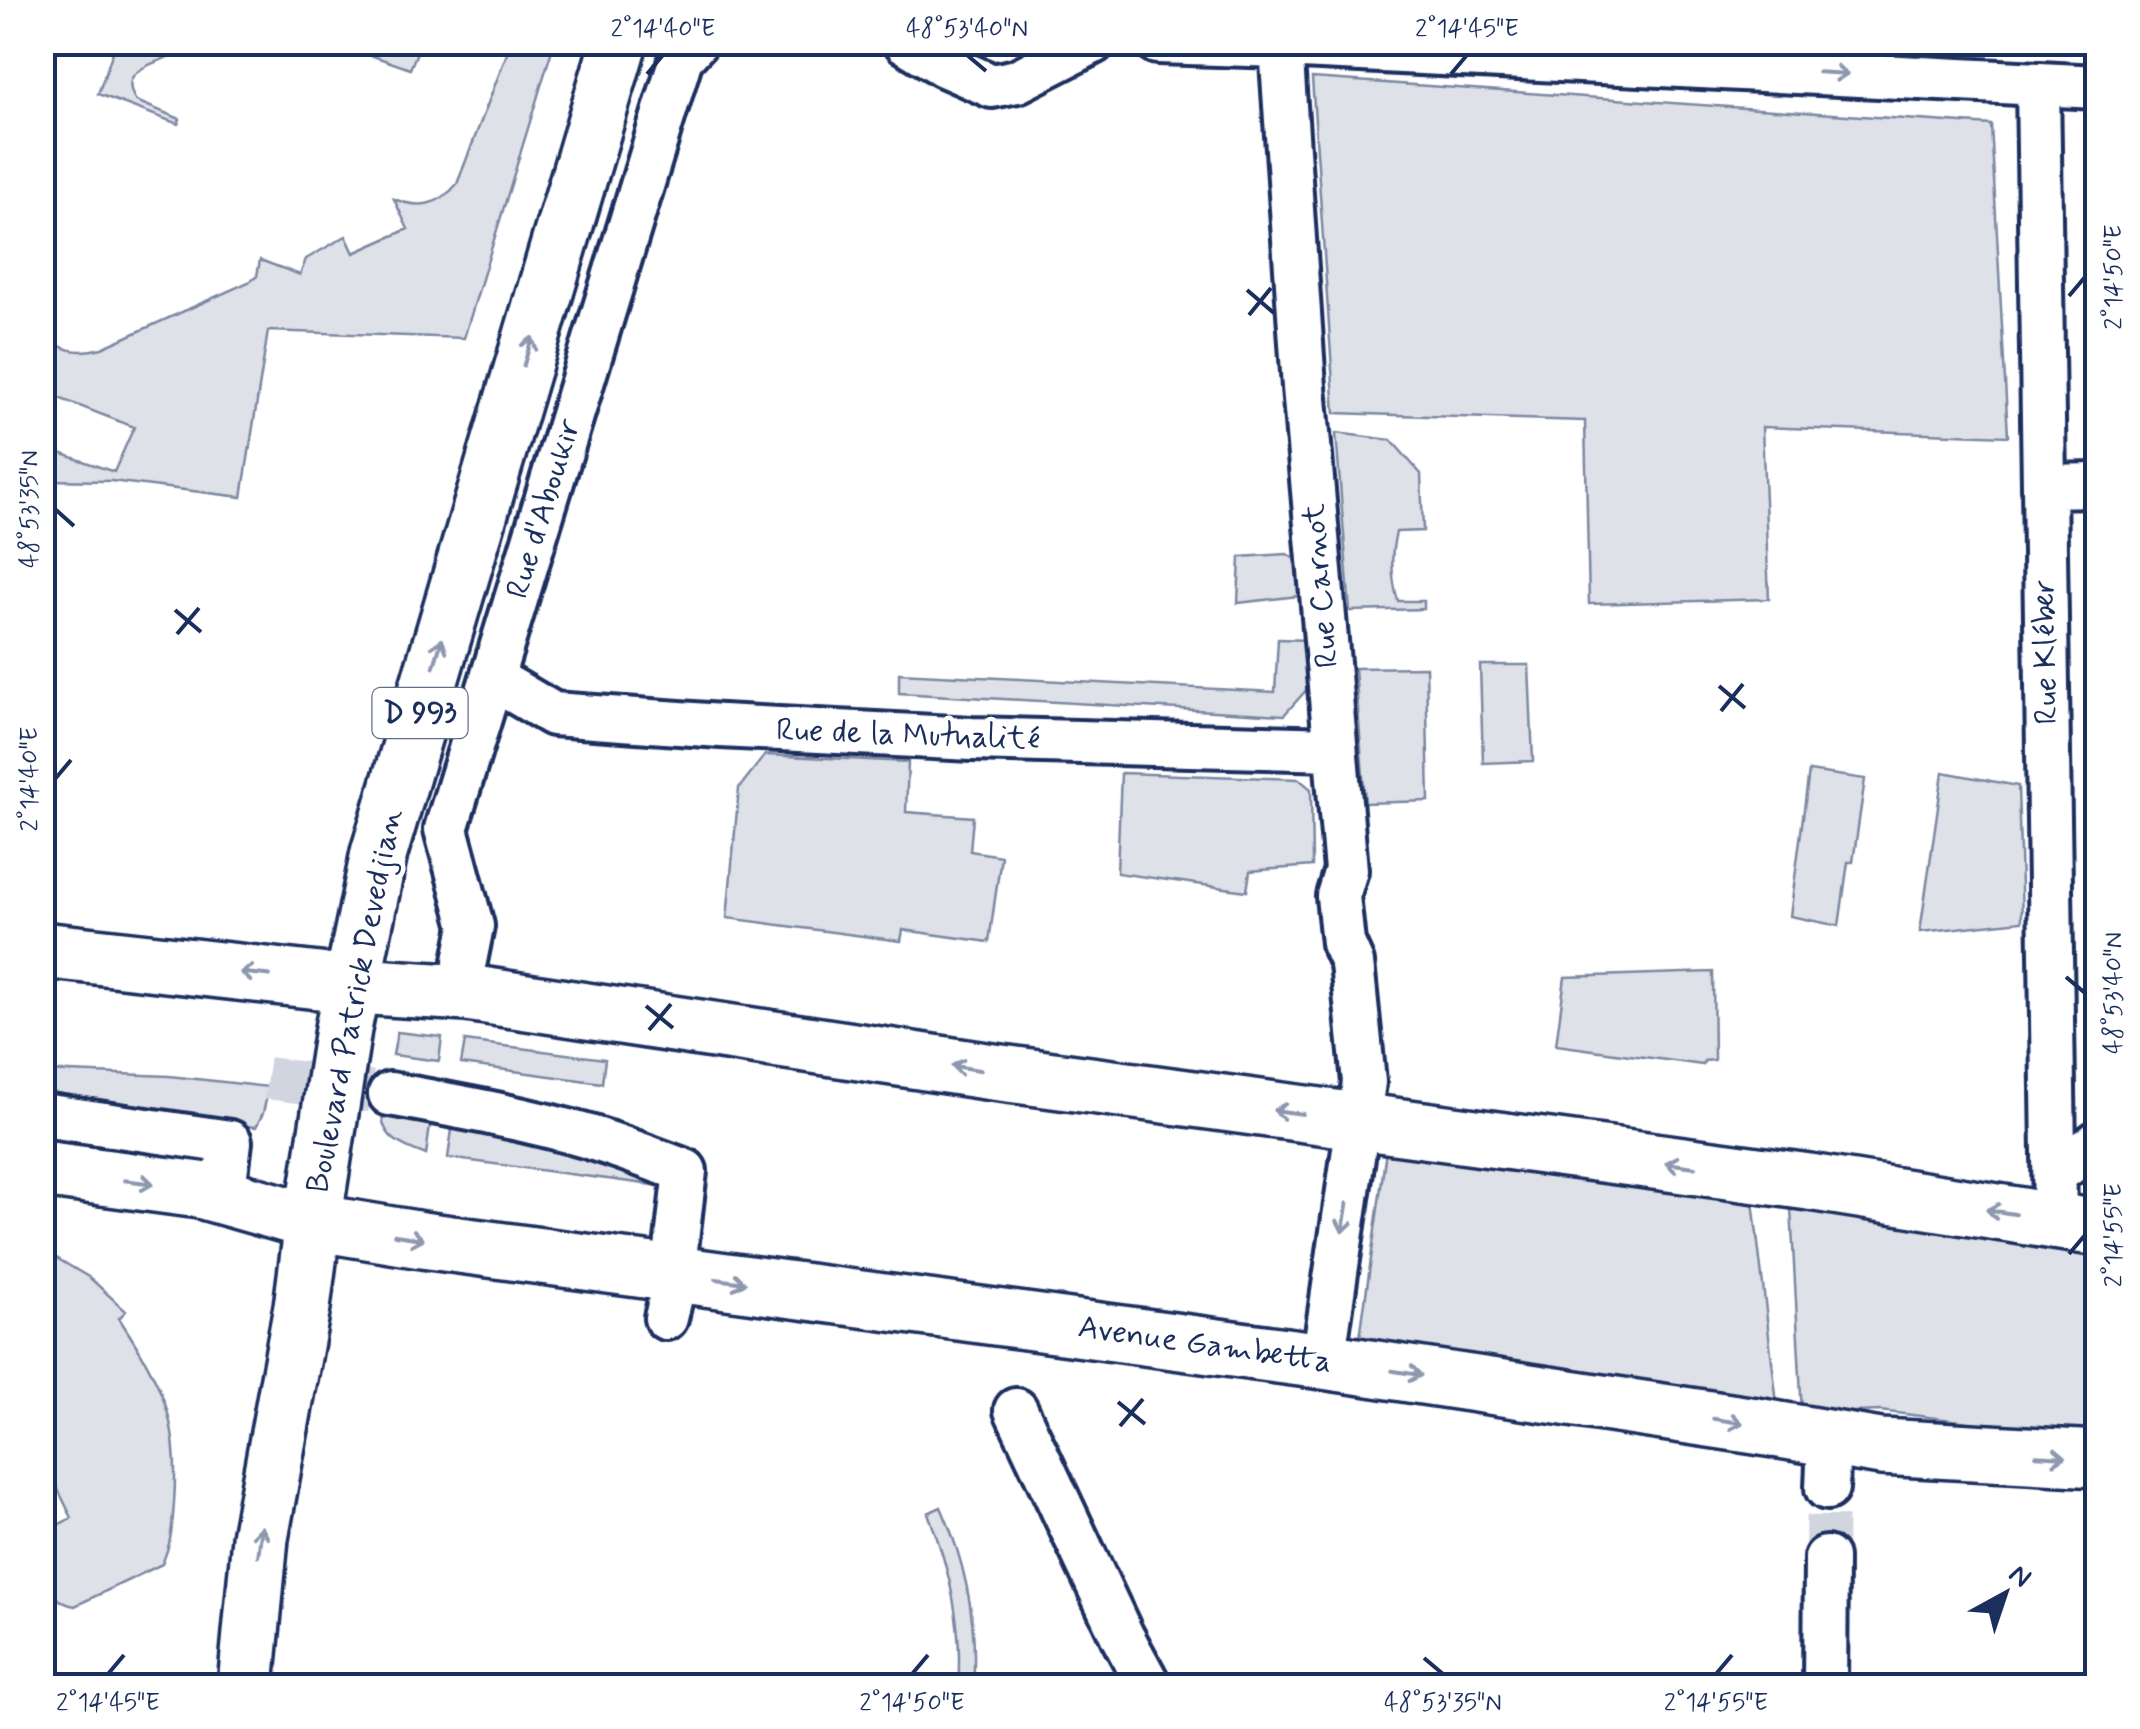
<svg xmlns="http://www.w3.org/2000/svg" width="2140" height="1729" font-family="Mynerve,sans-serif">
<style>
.green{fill:#dee1e7;stroke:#7c88a2;stroke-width:2.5}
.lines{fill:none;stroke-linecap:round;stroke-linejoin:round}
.street-tunnel{stroke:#d1d5df;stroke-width:42;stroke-dasharray:42 21;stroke-linecap:butt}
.street-casing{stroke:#1b2f5e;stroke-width:50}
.secondary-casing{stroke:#1b2f5e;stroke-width:62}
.primary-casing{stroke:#1b2f5e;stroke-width:62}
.street{stroke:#fff;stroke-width:42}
.secondary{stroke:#fff;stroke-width:55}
.primary{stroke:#fff;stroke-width:55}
.oneway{stroke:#8d97ae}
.ticks{fill:none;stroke:#1b2f5e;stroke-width:4}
.labels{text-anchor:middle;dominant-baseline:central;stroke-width:9;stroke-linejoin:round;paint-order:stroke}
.shield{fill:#fff;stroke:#5f6d8e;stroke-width:2.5}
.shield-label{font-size:30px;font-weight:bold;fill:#1b2f5e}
.street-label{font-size:32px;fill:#1b2f5e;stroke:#fff}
.neatline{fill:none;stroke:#1b2f5e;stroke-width:4}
.ticks-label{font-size:25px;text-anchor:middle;fill:#1b2f5e}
</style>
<rect width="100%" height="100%" fill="#fff"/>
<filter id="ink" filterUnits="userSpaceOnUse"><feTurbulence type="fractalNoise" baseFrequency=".01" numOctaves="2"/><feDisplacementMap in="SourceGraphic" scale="20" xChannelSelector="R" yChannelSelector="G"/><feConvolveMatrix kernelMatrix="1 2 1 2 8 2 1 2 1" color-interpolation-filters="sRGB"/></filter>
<g filter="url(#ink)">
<path class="green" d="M116,43H200C187,48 174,54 161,60C141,68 120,75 136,101L180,119L178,124L98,94Z
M336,43H421L410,69Z
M511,43H554L464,338L268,331L242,497L111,481L43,480V447L114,472L134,427L43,392V331C59,352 77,354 102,348L251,281L257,276L260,260L300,275L306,259L346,236L354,253L408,229L394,199C419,209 439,206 457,184Z
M1312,78L1991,125L2008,436L1762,427L1769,599L1589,604L1585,421L1335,413Z
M1336,433L1391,440L1421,474L1423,531L1396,532C1390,556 1391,577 1398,601H1424V609L1350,611Z
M1287,554L1296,560L1300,590L1298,596L1238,603L1240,557Z
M1278,639L1308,640V688L1284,715L899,693V673L1275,692Z
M1480,665H1529L1533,761L1483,763Z
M1426,667L1429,801L1365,803L1355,668Z
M765,755L908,762L906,812L973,817L970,851L1001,856L989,942L903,930L901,941L727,918L739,788Z
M1809,771L1865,779L1853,862H1848L1839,926L1790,916Z
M1943,772L2018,786L2022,921L1920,932Z
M1121,773L1299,779L1311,789L1312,866L1250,871L1247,891L1117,873Z
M1713,972L1714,1060L1704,1061L1703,1065L1556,1045L1565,977Z
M397,1032L442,1037L439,1061L393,1055Z
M465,1041L605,1059L602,1083L461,1064Z
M43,1071L169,1076L269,1087L263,1113L256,1127L246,1126L245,1130L43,1102Z
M383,1103L432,1111L426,1155C399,1144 377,1137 383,1103Z
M454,1115L663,1178L661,1186L448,1158Z
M1386,1151L1753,1201L1778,1412L1358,1352Z
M1791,1208L1879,1213L2097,1249V1438L1880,1411L1802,1414Z
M43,1250L90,1278L126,1311L119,1318C163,1386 180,1419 174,1503C172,1528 172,1540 162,1564L75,1606C39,1600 42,1560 43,1532L72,1518L43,1459Z
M941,1507C966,1564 978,1624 973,1686H958C963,1626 950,1570 928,1513Z"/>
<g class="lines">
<path class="street-tunnel" d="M267,1078L390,1094
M1826,1558L1827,1488"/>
<defs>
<path id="street" d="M906,42L944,65L992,86L1017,81L1093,42
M1157,42L1281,46L2098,87
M1281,46L1304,387L1346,870L1338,896L1343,943L1352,963L1364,1082L1323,1361
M2038,84L2055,1221
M2044,486L2098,485
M492,678L553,714L721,726L972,739L1334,749
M465,961L472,926L446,829L681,58L696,42
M390,1094C456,1106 524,1118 589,1137C622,1147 653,1159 685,1171L670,1301L666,1318
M42,1115L230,1142L226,1174
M2055,1174L2098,1142
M1016,1410L1122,1636L1149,1686
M1827,1488L1829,1438
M1825,1686L1826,1558"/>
<path id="secondary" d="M42,950L372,987L467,993L986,1071L1809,1182L2098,1228
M42,1169L200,1190L313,1222L422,1240L1323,1361L1756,1426L1881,1447L2098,1459"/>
<path id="primary" d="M246,1686L260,1538L302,1307L313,1222L343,1029L379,853L619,42"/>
</defs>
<use href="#street" class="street-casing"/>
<use href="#secondary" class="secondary-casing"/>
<use href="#primary" class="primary-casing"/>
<use href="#street" class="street"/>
<use href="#secondary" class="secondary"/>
<use href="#primary" class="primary"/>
</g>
<defs><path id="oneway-shaft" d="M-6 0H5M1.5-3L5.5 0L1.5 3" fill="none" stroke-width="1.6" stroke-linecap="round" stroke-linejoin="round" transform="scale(2.5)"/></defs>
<g class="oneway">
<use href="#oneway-shaft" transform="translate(1833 73) rotate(3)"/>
<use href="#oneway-shaft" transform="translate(528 351) rotate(-73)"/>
<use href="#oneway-shaft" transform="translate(438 653) rotate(-73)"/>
<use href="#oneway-shaft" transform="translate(255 974) rotate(-174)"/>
<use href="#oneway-shaft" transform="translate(966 1068) rotate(-171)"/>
<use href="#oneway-shaft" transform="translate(1288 1112) rotate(-172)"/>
<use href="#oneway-shaft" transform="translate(1680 1165) rotate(-172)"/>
<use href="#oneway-shaft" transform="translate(139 1182) rotate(7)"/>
<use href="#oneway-shaft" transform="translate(2001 1212) rotate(-171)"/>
<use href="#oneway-shaft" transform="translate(1345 1218) rotate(99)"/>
<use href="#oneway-shaft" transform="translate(409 1237) rotate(9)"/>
<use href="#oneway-shaft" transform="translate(731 1281) rotate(8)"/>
<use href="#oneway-shaft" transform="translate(1407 1373) rotate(9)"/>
<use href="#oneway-shaft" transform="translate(1728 1421) rotate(9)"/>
<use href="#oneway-shaft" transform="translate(2051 1456) rotate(3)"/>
<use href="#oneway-shaft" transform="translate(260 1541) rotate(-83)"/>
</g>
</g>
<path class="ticks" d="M967,55L986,71M647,74L663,55M1451,74L1467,55M1247,290L1274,313M2069,296L2085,277M1249,315L1271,288M55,509L74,526M175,610L201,632M177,634L199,608M1719,686L1745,708M1721,711L1743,684M55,779L71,760M2066,977L2085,993M646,1006L673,1028M649,1030L671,1004M2069,1254L2085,1235M1118,1402L1145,1424M1120,1426L1143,1399M1424,1658L1443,1674M108,1674L124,1655M912,1674L928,1655M1716,1674L1732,1655"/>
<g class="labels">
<rect class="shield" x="372.5" y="688" width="95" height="50" rx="8"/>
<g class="shield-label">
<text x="420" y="713">D 993</text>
</g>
<g class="street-label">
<text transform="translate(544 509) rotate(-73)">Rue d'Aboukir</text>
<text transform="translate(1321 586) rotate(-95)">Rue Carnot</text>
<text transform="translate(2046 652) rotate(-91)">Rue Kléber</text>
<text transform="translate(908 735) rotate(2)">Rue de la Mutualité</text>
<text transform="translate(355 1001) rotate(-79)">Boulevard Patrick Devedjian</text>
<text transform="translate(1205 1345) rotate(8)">Avenue Gambetta</text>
</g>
</g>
<rect width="2140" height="1729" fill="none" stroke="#fff" stroke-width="110"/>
<g transform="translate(2005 1594) rotate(40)" stroke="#ffffff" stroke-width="8" paint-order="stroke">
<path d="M0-8L18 38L0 25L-18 38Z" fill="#1b2f5e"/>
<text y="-15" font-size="28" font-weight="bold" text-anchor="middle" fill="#1b2f5e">N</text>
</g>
<rect x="55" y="55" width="2030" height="1619" class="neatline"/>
<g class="ticks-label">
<text x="663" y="36">2°14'40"E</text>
<text x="967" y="36">48°53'40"N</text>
<text x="1467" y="36">2°14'45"E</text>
<text transform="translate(2112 277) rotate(-90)" y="9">2°14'50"E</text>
<text transform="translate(28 509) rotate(-90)" y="9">48°53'35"N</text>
<text transform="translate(28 779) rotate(-90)" y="9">2°14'40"E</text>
<text transform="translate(2112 993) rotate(-90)" y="9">48°53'40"N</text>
<text transform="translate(2112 1235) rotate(-90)" y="9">2°14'55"E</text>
<text x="108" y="1710">2°14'45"E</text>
<text x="912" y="1710">2°14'50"E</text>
<text x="1443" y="1710">48°53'35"N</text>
<text x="1716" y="1710">2°14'55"E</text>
</g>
</svg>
